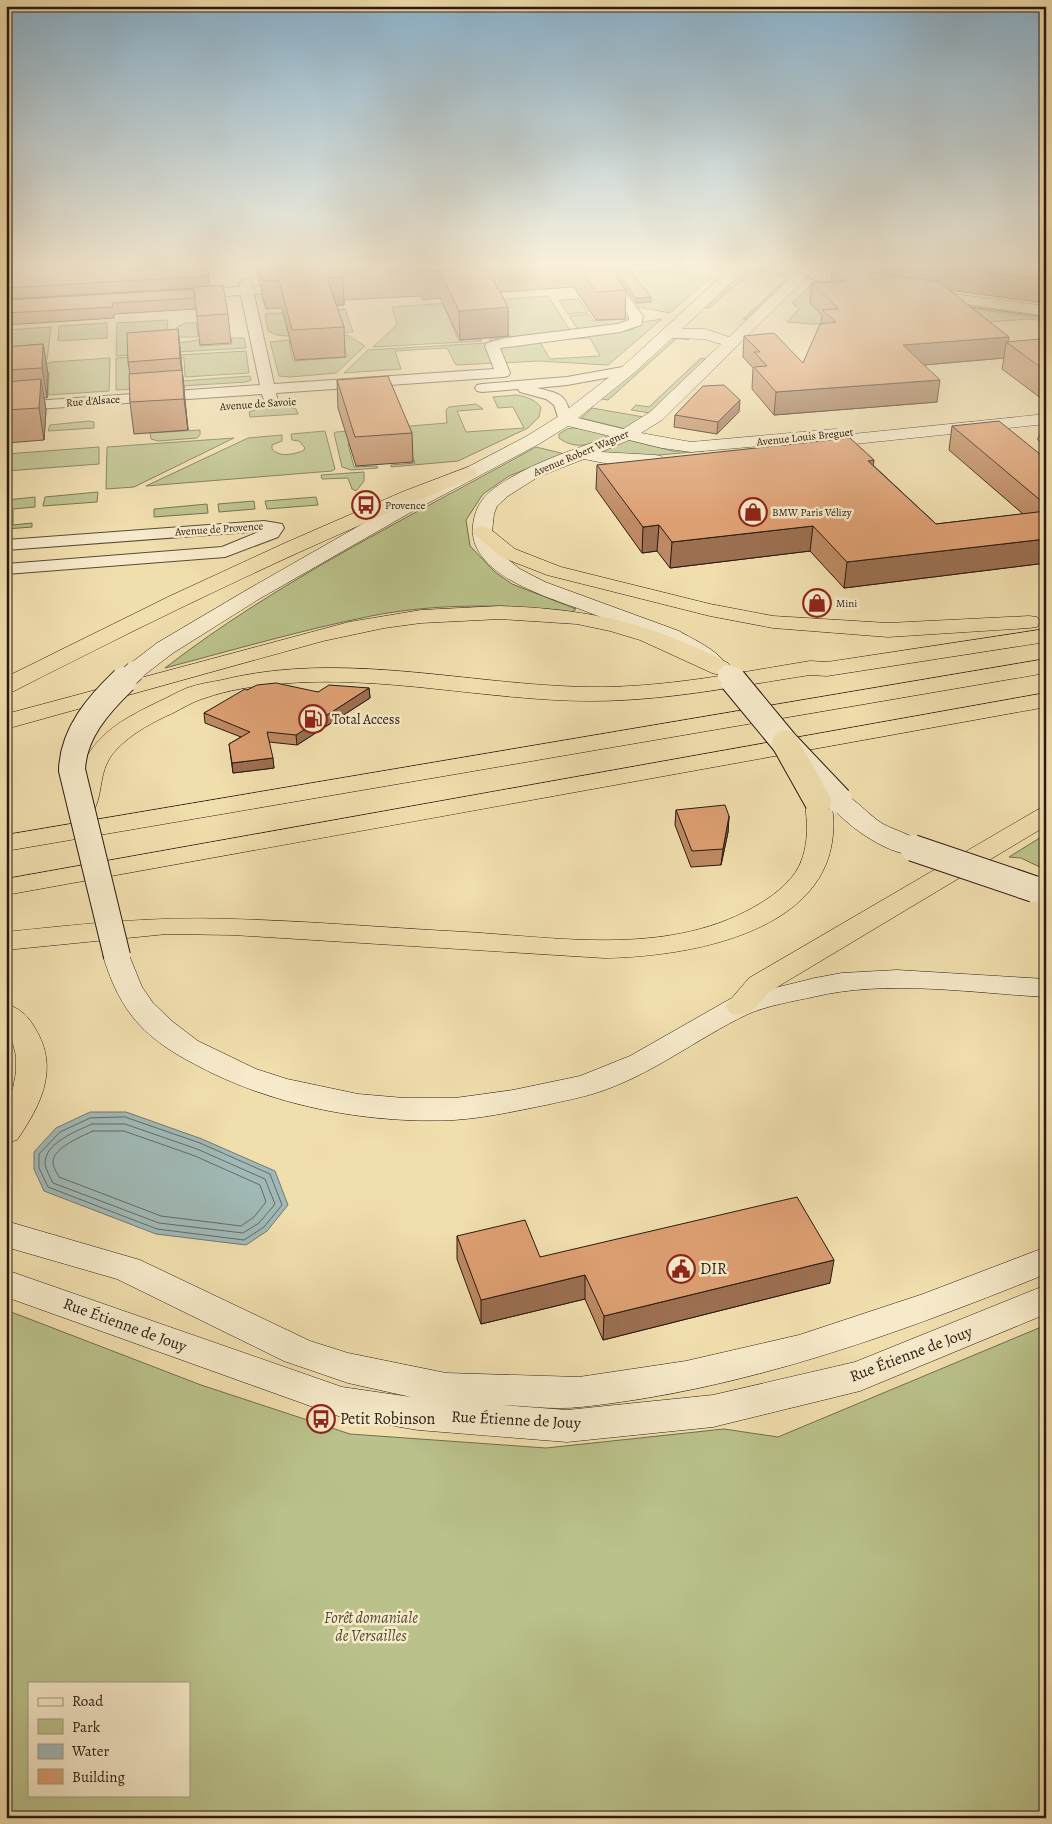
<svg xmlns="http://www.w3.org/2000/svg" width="1052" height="1824" font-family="Alegreya,serif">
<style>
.green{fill:#bac18a;stroke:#716e4e;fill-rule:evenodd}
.water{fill:#a0b9b6;stroke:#707974}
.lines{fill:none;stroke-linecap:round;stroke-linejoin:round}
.shore{stroke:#646a64;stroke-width:1}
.street-casing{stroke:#5a4b39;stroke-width:2}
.secondary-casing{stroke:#281a12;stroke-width:1}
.highway-casing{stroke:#281a12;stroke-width:1}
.street{fill:#f6eaca;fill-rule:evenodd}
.secondary{fill:#f6eaca;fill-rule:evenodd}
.highway{fill:#f1dead;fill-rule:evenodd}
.tram{stroke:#281a12;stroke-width:1}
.secondary-bridge-far1-casing{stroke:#281a12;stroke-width:21;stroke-linecap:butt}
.secondary-bridge-casing{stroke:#281a12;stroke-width:28;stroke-linecap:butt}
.highway-bridge-casing{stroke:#281a12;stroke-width:28;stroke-linecap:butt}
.secondary-bridge-far1{stroke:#f6eaca;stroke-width:20}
.secondary-bridge{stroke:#f6eaca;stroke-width:26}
.highway-bridge{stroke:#f1dead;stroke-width:26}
.wall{fill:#be8962;stroke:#281a12;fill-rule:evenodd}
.shaded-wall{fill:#9b6f50;stroke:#281a12}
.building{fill:#dd9f72;stroke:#281a12}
.labels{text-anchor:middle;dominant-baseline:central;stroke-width:5;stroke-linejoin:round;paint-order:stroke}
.far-street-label{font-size:11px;fill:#281a12;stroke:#f6eaca}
.far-poi-label{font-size:11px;fill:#281a12;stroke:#f6eaca;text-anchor:start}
.poi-label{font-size:14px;fill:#281a12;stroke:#f6eaca;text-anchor:start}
.near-poi-label{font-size:16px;fill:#281a12;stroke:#f6eaca;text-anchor:start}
.near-street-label{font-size:16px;fill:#281a12;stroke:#f6eaca}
.near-park-label{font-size:16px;font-style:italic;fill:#544c36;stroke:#f6eaca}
</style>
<rect width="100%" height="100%" fill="#f1dead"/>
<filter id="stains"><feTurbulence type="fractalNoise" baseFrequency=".004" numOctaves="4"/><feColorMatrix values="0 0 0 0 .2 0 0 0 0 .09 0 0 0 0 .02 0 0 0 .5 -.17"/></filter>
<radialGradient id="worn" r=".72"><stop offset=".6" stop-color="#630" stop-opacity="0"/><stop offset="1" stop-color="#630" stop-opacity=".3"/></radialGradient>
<path class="green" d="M749,267L766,270L762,273L751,272L709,308L704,307Z
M785,267L795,274L748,319H743L788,277L776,275Z
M699,268L706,269L712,273V276L670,313L632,306L647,291L641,287L621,288L614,274Z
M814,282L853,291L1046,319V321L1029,319L974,323L813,324L787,322L799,309L792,303Z
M548,296L571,332L490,341L489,339L510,337L501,320L451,323L458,340L481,339L482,341L373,347L397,325L392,307Z
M579,299L588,312L568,314L559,300Z
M345,309L353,332L287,336L277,335L268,331L265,314Z
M623,313H630L633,321L579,331L569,316L589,314L594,321L627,319Z
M662,319L608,365L539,361L503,363L497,348L540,342L550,359L600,356L590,338L568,339V338L631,330L643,322Z
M167,320L170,352L116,356L117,323Z
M107,323V338L58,341L59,326Z
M185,323H196L198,337H178L177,327Z
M51,327L47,360L6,370V330Z
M347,335L365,346L336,373L290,377L279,376L270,342L309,338L310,340L289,342L293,361L347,357L342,338L317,337Z
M684,335L689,340L677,338L608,400L602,399L668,339Z
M231,338H244L246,348L177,352V343L199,340L200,346L232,344Z
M487,343L496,363L456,365L447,348L395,351L401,369L344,373L368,350Z
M246,351L249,373L185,377L184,358L162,359V356Z
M153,356L168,382L250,376L251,380L246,382L116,390V358Z
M110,358L109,391L48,395L49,373L6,376V374L52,362Z
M701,358L706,359L650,413L631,410L636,405L649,407Z
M517,395C527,397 534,399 541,407L539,417L528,428L458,461L391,467V465L415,463L405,439L348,444L354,467L377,466L378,468L351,470L342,467L334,433L336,432L447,423L446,410L449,407L476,404L483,409L457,411L466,432L524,428L513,407L498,408L493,397Z
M291,407L296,409L298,414L250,417L249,412L258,409Z
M592,408L644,417L626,429L581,418Z
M89,421L94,422V428L48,431L50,425Z
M573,428C584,429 601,430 607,438C591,445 575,450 559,438V434L567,429Z
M200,430V435L197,438L158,441L151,439L150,433Z
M325,431L335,469L332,471L146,486L248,438L282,435V441L272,445V449C280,458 293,454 303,451L305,448L299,441L292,440L291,434Z
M234,438L134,487L106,489L107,447Z
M628,440L673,451H704L648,456L599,453Z
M99,447V464L6,471V454Z
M536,447L565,454L509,476L483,494L466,520L470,546L495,572L512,584L576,609L572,612C506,604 437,603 371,616C302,630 233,650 165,668C279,580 410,517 536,447Z
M364,472V481L356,491L352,489L348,478L322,479L321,475Z
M98,492L97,502L43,506L45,497Z
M35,497V507L13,509V525L32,523V527L6,529V500Z
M316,497L318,505L267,509L265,501Z
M254,501L255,509L219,512L218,504Z
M207,504L208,513L154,517V509Z
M1046,834V870L1021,858L1009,857Z
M6,1310L201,1385L350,1434L546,1448L724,1429L778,1437L1046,1325V1818H6ZM29,1683H189V1795H29Z"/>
<path class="water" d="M90,1112H126L202,1139L275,1171L288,1205L267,1231L246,1245L156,1234L44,1191L34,1169V1152L56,1128Z"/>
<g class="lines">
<path class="shore" d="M125,1117L200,1143L270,1174L282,1205L264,1227L244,1240L157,1229L48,1187L39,1168V1154L60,1132L90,1118Z
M92,1124H125L197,1149L265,1179L275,1204L259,1223L243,1233L159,1223L53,1183C50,1177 46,1170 45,1164C44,1143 77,1131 92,1124Z
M93,1131H124L195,1156L260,1185L266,1202L254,1217L241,1226L161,1216L59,1177C57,1173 53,1167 53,1162C53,1148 82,1136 93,1131Z"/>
<defs>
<path id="street" d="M591,264H691L685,268L610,273L643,316L641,325L620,332L500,348L510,373L508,376L503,377L276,393L278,403L276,406H266L262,394L6,411V403L260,385L241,295L193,298L187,294L193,290L240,287L239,283L245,279L249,280L252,287L294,284L300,288L294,292L254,294L274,384L494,369L485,346L487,343L505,338L618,324L629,320V316L598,273H590L588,270L593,267Z
M628,366L633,367L635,370L633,373L567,385L537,388C562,394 566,394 572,420L570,423H560L554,405L546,399L520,392L518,389L482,392L477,391L475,388L477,385L482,384L567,377Z
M1046,432V444L1041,442L1038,439L1041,434Z
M264,521L282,524L284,528L278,537L225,557L6,574V564L222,547L261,531L6,550V540Z"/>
<path id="secondary" d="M735,264H751L682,329H705L729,337L804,264H820L662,420L641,433L691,442L835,429L841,430L843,435L1046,414V424L816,448L810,447L808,442L691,452L662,448L629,440L601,452L655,455L661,456L664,460L661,464L655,465L609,464L584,459L538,477L508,496L497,506L494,514L492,532L496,547L500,553L520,569L545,582L679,631C694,640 716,649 726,664L723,669L715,671L707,669L682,651L663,641C637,631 611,621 585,611C549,597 467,575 473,525C475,508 482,497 496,487C530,463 571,451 610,436L568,426L539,444L413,511L259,599L173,653L143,676L135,678L127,676L124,671L127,666L157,643L245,591L399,503L527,436L559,416L622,367ZM672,338L704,339L721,344L650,412L623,429L578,418L634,373Z
M923,290L1046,306V316L918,297L916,294L918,291Z
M839,792C855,797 868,815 883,824C896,831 918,836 926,848L922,854C893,861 842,823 826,800L830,795Z
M117,947L127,950L142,987L153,1003L173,1022L198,1041L256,1069L287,1079L358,1094L404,1098H455L513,1090L580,1076L630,1056L730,999L815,978L842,973L897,970L1046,979V997C971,993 887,979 813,997C794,1001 766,1006 748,1014C696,1039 652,1075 596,1093C580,1098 563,1101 546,1105C516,1111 485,1118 454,1120C374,1124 284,1108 212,1073C182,1058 153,1043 132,1016C118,998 110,978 103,956L107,950Z
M6,1221L140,1260L310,1341L348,1353L446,1373L579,1377L686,1361L799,1335L923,1294L1046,1247V1274C895,1335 743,1390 581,1407C555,1410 527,1406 501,1405L567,1410L713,1395L855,1362L1046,1285V1314L860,1391L713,1427L567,1442L418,1430L341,1417L6,1297V1270L342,1387L411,1397L348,1383L284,1361L117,1279L6,1247Z"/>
<path id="highway" d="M468,467L475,469L477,473L475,477C317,540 165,614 14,691L6,693V677L170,596L285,543L402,492Z
M482,526L489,528L515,549L561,567L710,604L773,616L888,623L1029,616L1037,617L1040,622L1037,627L1029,628L888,637L773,628L710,616L547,575L501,557L472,532L475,528Z
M500,606C589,609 648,622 728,663L731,668L728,673L720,675L712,673L640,640L610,631L577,624L500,619L421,623L384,628L323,641L6,729V714L349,622L421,610Z
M1046,629V642L827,676L810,675C738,686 665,701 592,701C487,701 383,674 278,684C253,686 228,690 205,698C194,701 183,708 173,713C153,722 132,733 117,749C96,770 105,795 92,813L83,816L74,813L70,808C81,747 103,728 158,702C167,698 177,692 187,688C198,684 211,682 222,680C343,650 467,685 589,687C663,688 737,673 810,661L827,662Z
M1046,659V673L6,851V835Z
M1046,693V707L6,895V879Z
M818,794L827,797C836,810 834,833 831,848C812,937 679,957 604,958L233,935L167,934L6,950V932C82,924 156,916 232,919C310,921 388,928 466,932C564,938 673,957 761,903C777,893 796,878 802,859C809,839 807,822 805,802L809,797Z
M1046,807V826L769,992C756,1006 751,1019 730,1013L725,1006L749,978L1037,810Z
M6,1004C20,1008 28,1016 35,1028C60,1068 41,1105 17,1140L6,1143V1106L13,1088L16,1072V1056L12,1040L6,1031Z"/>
</defs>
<use href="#street" class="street-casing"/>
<use href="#secondary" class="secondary-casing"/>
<use href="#highway" class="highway-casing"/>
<use href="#street" class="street"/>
<use href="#secondary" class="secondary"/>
<use href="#highway" class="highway"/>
<path class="tram" d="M785,264L811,279L835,286
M956,305L1046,317"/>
<defs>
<path id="secondary-bridge-far1" d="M728,675L734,682
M123,682L135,671"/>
<path id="secondary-bridge" d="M733,680L785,743L839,800
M913,848L1034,889
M117,956L72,770C73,733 99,704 124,680"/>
<path id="highway-bridge" d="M785,743L818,802"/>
</defs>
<use href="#secondary-bridge-far1" class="secondary-bridge-far1-casing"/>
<use href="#secondary-bridge" class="secondary-bridge-casing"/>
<use href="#highway-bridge" class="highway-bridge-casing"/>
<use href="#secondary-bridge-far1" class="secondary-bridge-far1"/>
<use href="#secondary-bridge" class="secondary-bridge"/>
<use href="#highway-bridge" class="highway-bridge"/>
</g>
<path class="wall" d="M6,264H610L614,270V268L651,302L636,303L619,281L626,290L625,319L596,320L574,287L500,292L508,307V336L460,340L440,298L423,300L421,296L344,300V305H336L344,327L345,357L295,360L282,308L266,309L262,295L261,284H260L255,265L207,267L210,286L228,314L231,343L200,345L196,309L114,314V318L6,325V300L194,289V288L6,299Z
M845,264H1046V303L949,290L1009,337L1008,342L1046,344V402L1002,369L1004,358L924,365L937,402L774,415L752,389L753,368L743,357L744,336L803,363L821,324L822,315L810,303L812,283L831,282L832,270L845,267ZM919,273L928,281L918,279Z
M178,329L188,430L134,434L130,402V374L128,362Z
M43,344L48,374L47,398H44L46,410L44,440L6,443V347Z
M337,380L412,433L413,462L356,466L338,408Z
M739,412L717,434L674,427L675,415Z
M952,426L1046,459V563L844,588L810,551L670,568L657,551L642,553L596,489L597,465H873L936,524L1023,514L949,450Z
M369,688L370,698L297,745L269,742L274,768L233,773L229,744L241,737L205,723L204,713L247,690L318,692Z
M676,810L729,816L728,832L721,865L691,867L675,825Z
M457,1236L540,1257L830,1283L603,1340L585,1299L481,1324L457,1259Z"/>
<path class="shaded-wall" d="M343,277L344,305L329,306L327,278Z
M651,297V302L636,303V298Z
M508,307V336L460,340L459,311Z
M178,329L181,359L184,388L180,358Z
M1009,337L1008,344L1006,342L1004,358L900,367L903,345Z
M43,344L48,374L47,398L42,368Z
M182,370L185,401L188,430L184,399Z
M41,379L46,410L44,440L39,408Z
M940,380L937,402L774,415L776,392Z
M740,400L739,412L717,434L718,422Z
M874,460L871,484L868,461Z
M659,525L657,551L642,553L643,527Z
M813,526L810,551L670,568L672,542Z
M1046,539V563L844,588L847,562Z
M369,688L370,698L297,745L296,735Z
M273,758L274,768L233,773L232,763Z
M729,816L728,832L721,865L723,849Z
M834,1260L830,1283L603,1340L604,1316Z
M585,1275V1299L481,1324V1300Z"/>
<path class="building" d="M6,264H207L209,276L6,288Z
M257,264H314L260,268V273H259Z
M314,264H497L498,267L486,268L508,307L459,311L439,271L422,272L420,268L341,273L343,277L327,278L344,327L292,330L279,280L263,281L260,268Z
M577,264H610L619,277H616L626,290L596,292Z
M939,264H1046V280L941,266Z
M836,265L867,272L939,282L1009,337L903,345L940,380L776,392L754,367L767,366L754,352H760L744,336L774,333L803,363L820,324L836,322L822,310L839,309L812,283L845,281L832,270Z
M614,268H627L651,297L636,298Z
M223,285L228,314L197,316L193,287Z
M194,289L195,298L112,303L113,307L6,313V300Z
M178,329L180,358L128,362L127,333Z
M1040,339L1046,344V371L1006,342Z
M43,344L42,368L6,370V347Z
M182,370L184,399L130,402L129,374Z
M388,376L412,433L355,437L337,380Z
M41,379L39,408L6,410V382Z
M724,385L740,400L718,422L675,415L703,386Z
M999,421L1046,459V505L952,426Z
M850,438L874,460L868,461L936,524L1046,511V539L847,562L813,526L672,542L659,525L643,527L597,465Z
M276,683L318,692L329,685L369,688L296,735L267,732L273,758L232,763L229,744L250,732L204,713L245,689L247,690L257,685Z
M725,805L729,816L723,849L692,851L676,810Z
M797,1197L834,1260L604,1316L585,1275L481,1300L457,1236L525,1220L540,1257Z"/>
<linearGradient id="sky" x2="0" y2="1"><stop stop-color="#8bb6d4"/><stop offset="0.51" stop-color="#f9f0da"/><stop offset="1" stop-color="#f9f0da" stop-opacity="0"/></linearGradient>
<rect width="1052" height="520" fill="url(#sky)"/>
<defs>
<symbol id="bus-ring" viewBox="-11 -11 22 22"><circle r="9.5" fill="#f6eaca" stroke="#8f2418" stroke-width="1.5"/><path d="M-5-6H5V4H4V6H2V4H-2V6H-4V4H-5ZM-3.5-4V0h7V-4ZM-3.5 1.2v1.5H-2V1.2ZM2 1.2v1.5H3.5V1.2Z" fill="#8f2418"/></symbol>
<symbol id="shop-ring" viewBox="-11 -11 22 22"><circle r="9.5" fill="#f6eaca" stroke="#8f2418" stroke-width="1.5"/><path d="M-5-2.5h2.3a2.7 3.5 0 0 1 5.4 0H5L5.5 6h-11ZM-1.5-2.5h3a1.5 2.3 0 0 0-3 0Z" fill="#8f2418"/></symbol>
<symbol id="fuel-ring" viewBox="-11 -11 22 22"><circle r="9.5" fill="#f6eaca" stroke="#8f2418" stroke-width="1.5"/><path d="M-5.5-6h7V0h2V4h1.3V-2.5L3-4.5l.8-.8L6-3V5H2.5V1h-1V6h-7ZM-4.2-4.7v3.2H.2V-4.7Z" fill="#8f2418"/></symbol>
<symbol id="civic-ring" viewBox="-11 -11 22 22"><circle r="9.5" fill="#f6eaca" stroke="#8f2418" stroke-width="1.5"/><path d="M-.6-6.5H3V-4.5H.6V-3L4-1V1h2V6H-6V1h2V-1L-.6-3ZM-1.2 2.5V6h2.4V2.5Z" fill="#8f2418"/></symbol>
</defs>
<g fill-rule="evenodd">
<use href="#bus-ring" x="350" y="489" width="32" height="32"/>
<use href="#shop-ring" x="737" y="496" width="32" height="32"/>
<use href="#shop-ring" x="801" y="587" width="32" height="32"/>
<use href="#fuel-ring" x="297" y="703" width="32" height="32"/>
<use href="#civic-ring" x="665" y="1253" width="32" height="32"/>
<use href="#bus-ring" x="305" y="1403" width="32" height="32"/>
</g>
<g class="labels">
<g class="far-street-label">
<text transform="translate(93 401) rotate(-4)">Rue d'Alsace</text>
<text transform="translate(258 404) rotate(-4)">Avenue de Savoie</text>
<text transform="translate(805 437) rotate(-6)">Avenue Louis Breguet</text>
<text transform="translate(581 453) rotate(-23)">Avenue Robert Wagner</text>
<text transform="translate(219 529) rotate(-4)">Avenue de Provence</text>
</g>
<g class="far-poi-label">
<text x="385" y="505">Provence</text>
<text x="772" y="512">BMW Paris Vélizy</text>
<text x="836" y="603">Mini</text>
</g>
<g class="poi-label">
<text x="332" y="719">Total Access</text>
</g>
<g class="near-poi-label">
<text x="700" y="1269">DIR</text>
<text x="340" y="1419">Petit Robinson</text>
</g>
<g class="near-street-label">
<text transform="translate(125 1325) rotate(20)">Rue Étienne de Jouy</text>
<text transform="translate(911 1354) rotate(-21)">Rue Étienne de Jouy</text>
<text transform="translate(516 1420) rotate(3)">Rue Étienne de Jouy</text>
</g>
<g class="near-park-label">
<text x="371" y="1618">Forêt domaniale<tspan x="371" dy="18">de Versailles</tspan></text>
</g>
</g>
<rect width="1052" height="1824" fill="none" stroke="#f1dead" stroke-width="25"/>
<rect x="8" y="8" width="1037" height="1809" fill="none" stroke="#281a12" stroke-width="2.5"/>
<rect x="12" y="12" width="1027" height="1799" fill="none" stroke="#281a12"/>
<rect x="28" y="1682" width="162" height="115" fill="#f6eaca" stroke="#a49780"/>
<rect x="38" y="1698" width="25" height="8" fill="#f6eaca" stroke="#a49780"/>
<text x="72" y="1706" font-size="15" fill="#281a12">Road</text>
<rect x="38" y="1719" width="25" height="15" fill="#bac18a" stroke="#a49780"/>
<text x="72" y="1732" font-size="15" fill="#281a12">Park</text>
<rect x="38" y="1744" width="25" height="15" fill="#a0b9b6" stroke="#a49780"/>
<text x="72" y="1756" font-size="15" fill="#281a12">Water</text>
<rect x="38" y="1769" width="25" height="15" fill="#dd9f72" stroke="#a49780"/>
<text x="72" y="1782" font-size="15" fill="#281a12">Building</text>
<rect width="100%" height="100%" filter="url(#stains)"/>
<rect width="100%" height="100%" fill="url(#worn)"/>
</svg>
